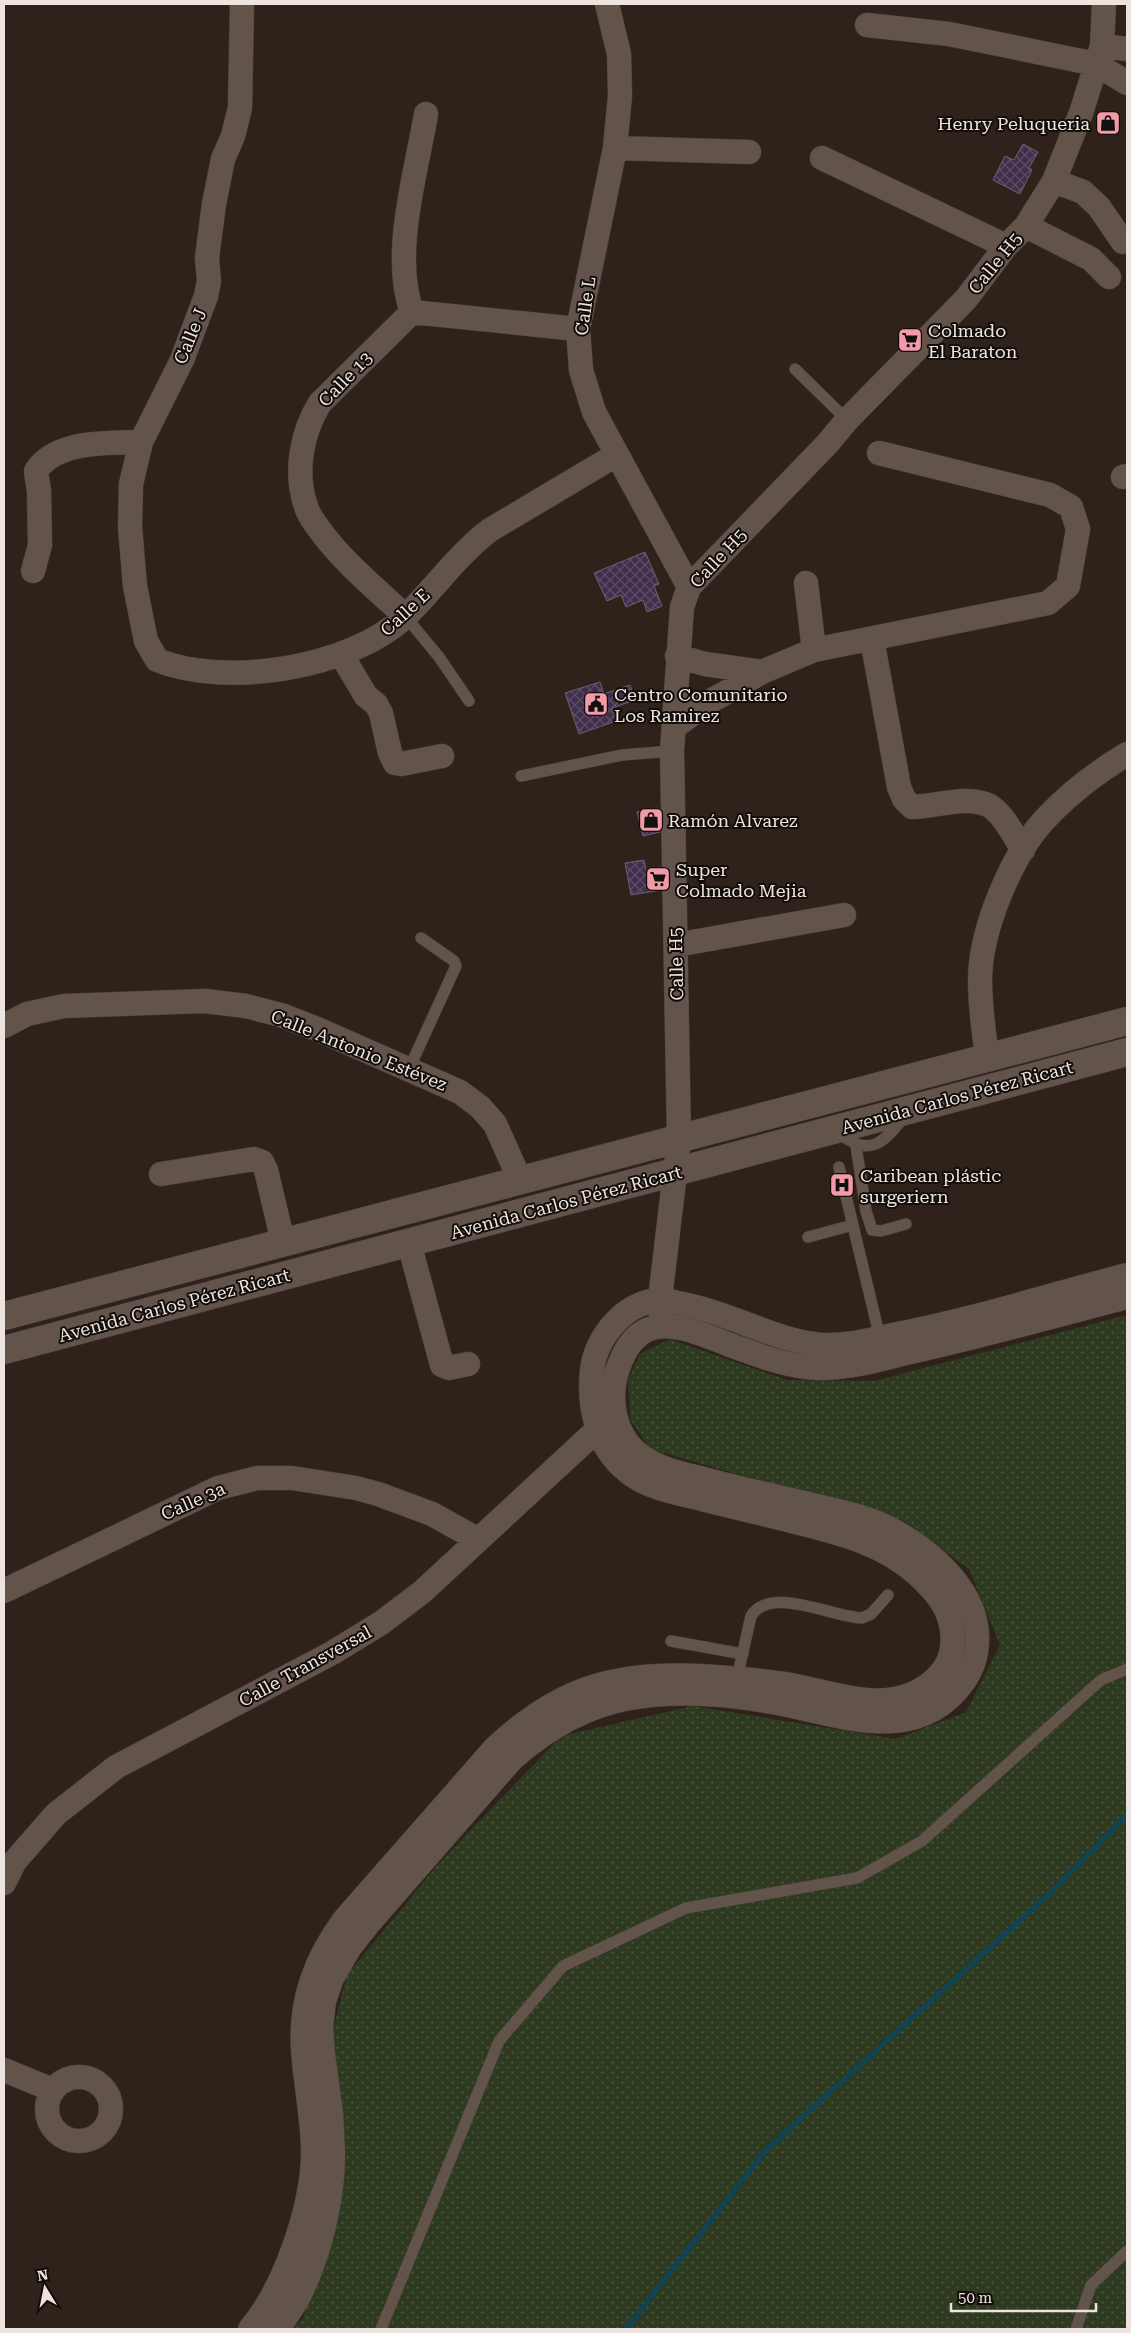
<svg xmlns="http://www.w3.org/2000/svg" width="1131" height="2333" font-family="'Roboto Serif',serif">
<style>
.garden{fill:url(#garden-dots)}
.lines{fill:none;stroke-linecap:round;stroke-linejoin:round}
.stream{stroke:#124352;stroke-width:5.5}
.building{fill:url(#building-cross-hatch);stroke:#69626f}
.lane-casing{stroke:#4a3f3a;stroke-width:12}
.street-casing{stroke:#4a3f3a;stroke-width:25}
.secondary-casing{stroke:#4a3f3a;stroke-width:29}
.lane{stroke:#62534b;stroke-width:11}
.street{stroke:#62534b;stroke-width:24}
.secondary{stroke:#62534b;stroke-width:28}
.labels{text-anchor:middle;dominant-baseline:central;stroke-width:4;stroke-linejoin:round;paint-order:stroke}
.poi-label{font-size:18px;fill:#ede4e0;stroke:#130d0a;text-anchor:start}
.street-label{font-size:18px;fill:#ede4e0;stroke:#130d0a}
</style>
<defs>
<pattern id="garden-dots" width="8" height="8" patternUnits="userSpaceOnUse" patternTransform="scale(1.25)"><rect width="8" height="8" fill="#2d3a1f"/><path d="M2 2h.1M6 6h.1" fill="none" stroke="#4c563f" stroke-width="1.8" stroke-linecap="round"/></pattern>
<pattern id="building-cross-hatch" width="8" height="8" patternUnits="userSpaceOnUse" patternTransform="scale(1.25)"><rect width="8" height="8" fill="#402e4c"/><path d="M0 0l8 8M0 8l8-8" fill="none" stroke="#5c4c66"/></pattern>
</defs>
<rect width="100%" height="100%" fill="#2f221b"/>
<path class="garden" d="M1127,1315V2329H292L303,2318L342,2191L333,2029L347,1975L440,1862L561,1736L693,1706L896,1739L966,1712L1000,1645L969,1569L905,1522L650,1449L630,1419L628,1380L640,1354L670,1339L787,1380L874,1381Z"/>
<g class="lines">
<path class="stream" d="M626,2329L765,2151L1049,1894L1127,1815"/>
</g>
<path class="building" d="M1023,144L1038,152L1029,168L1032,170L1020,194L993,180L1005,156L1014,160Z
M645,552L659,584L654,586L662,606L647,612L643,600L626,607L621,595L607,601L594,573Z
M600,682L604,694L630,685L635,700L612,708L616,721L579,734L565,693Z
M657,808L660,832L643,836L637,812Z
M644,860L646,870L660,867L661,890L631,895L625,863Z"/>
<g class="lines">
<defs>
<path id="lane" d="M795,369L847,420
M405,616L439,657L469,701
M521,776L622,755L672,751
M409,1069L456,966L454,961L421,938
M837,1131C868,1159 884,1144 905,1115
M856,1146L866,1211L872,1230L881,1231L906,1224
M839,1167L880,1338
M808,1237L853,1225
M671,1641L743,1654
M737,1678L751,1616C770,1585 832,1617 862,1618L871,1614L888,1595
M381,2329L499,2041L563,1966L686,1908L857,1878L922,1841L1101,1680L1127,1669
M1076,2329L1091,2285L1127,2251"/>
<path id="street" d="M242,4L240,108L233,136L223,159L214,204L207,258L209,281L206,296L182,360L141,442L131,484L130,527L135,586L146,641L157,660C226,688 350,668 405,617C434,589 457,555 490,530L616,455
M607,4L619,54L620,96L615,148L578,329L581,370L594,412L689,587
M867,25L949,34L1096,64L1127,83
M1102,46L1127,49
M615,148L749,152
M822,158L1006,246
M1054,181L1083,192L1099,207L1123,242
M1026,226L1091,259L1109,277
M412,312C391,255 416,174 426,114
M1123,477L1127,476
M33,571L40,545L39,491L36,471C56,440 108,443 141,442
M806,583L814,650
M405,616C375,588 343,562 319,529C315,523 309,516 307,509C294,475 301,433 320,403L412,312L578,329
M872,639L899,787L904,799L912,807C935,807 968,794 990,806C1004,815 1014,836 1023,850
M341,654L366,696L376,704L381,713L390,753L395,763L401,764L442,756
M677,656L705,664L762,672
M674,727L709,702L762,672L814,650L1048,603L1068,586L1078,529L1071,507L1050,495L879,453
M676,945L844,915
M4,1026L27,1014L64,1006L205,1001L246,1006L281,1015L317,1029L460,1092L480,1107L495,1124L520,1180
M987,1058C984,1032 980,1007 980,981C980,930 1012,852 1049,815C1072,791 1099,771 1127,754
M161,1174L254,1159L262,1162L266,1170L283,1242
M409,1243L442,1365L449,1368L468,1364
M661,1316L660,1299L679,1139L672,751L682,607L689,587L828,443L847,420L966,299L1006,246L1026,226L1054,181L1081,113L1102,46L1104,4
M4,1591L218,1488L257,1478H292L356,1488L378,1494L432,1514L477,1539
M4,1883L15,1861L56,1814L116,1767L332,1653L381,1623L422,1592L597,1430
M4,2070L53,2090
M47 2109a32 32 0 1 1 64 0a32 32 0 1 1-64 0Z
M250,2329C284,2289 311,2211 313,2158C314,2121 305,2085 303,2048C300,1999 316,1958 345,1919L495,1748C559,1688 614,1672 700,1676C732,1678 765,1680 796,1686C840,1695 888,1714 928,1685C947,1671 955,1654 952,1630C949,1607 936,1592 919,1576C883,1542 835,1532 788,1520C759,1513 731,1506 702,1499C677,1493 647,1488 627,1471C597,1447 588,1407 592,1370C596,1339 620,1308 651,1301C662,1298 672,1302 683,1304C727,1312 770,1338 814,1344C839,1348 869,1340 893,1335C972,1320 1050,1295 1127,1275
M277,2329C284,2320 291,2310 297,2300C319,2258 334,2198 333,2151L331,2113L323,2054L321,2027L324,2001L332,1978L350,1947L368,1924L512,1759C546,1729 584,1706 630,1698C676,1690 727,1694 772,1702C837,1713 916,1749 964,1681C981,1657 981,1625 967,1599C948,1564 907,1534 870,1520C850,1513 829,1509 808,1504C775,1496 741,1489 708,1480C685,1474 660,1470 641,1456C612,1435 607,1394 620,1363C643,1304 690,1330 733,1346C760,1356 789,1367 818,1368C851,1369 887,1357 919,1350C989,1334 1058,1315 1127,1297"/>
<path id="secondary" d="M4,1316L1127,1021
M4,1350L1127,1052"/>
</defs>
<use href="#lane" class="lane-casing"/>
<use href="#street" class="street-casing"/>
<use href="#secondary" class="secondary-casing"/>
<use href="#lane" class="lane"/>
<use href="#street" class="street"/>
<use href="#secondary" class="secondary"/>
</g>
<defs>
<symbol id="shop-square" viewBox="-11 -11 22 22"><rect x="-9" y="-9" width="18" height="18" rx="4" fill="#f39aa8" stroke="#130d0a"/><path d="M-5-2.5h2.3a2.7 3.5 0 0 1 5.4 0H5L5.5 6h-11ZM-1.5-2.5h3a1.5 2.3 0 0 0-3 0Z" fill="#111"/></symbol>
<symbol id="supermarket-square" viewBox="-11 -11 22 22"><rect x="-9" y="-9" width="18" height="18" rx="4" fill="#f39aa8" stroke="#130d0a"/><path d="M-6-5.5h2.5l.6 2H6L4.5 2H-2.5L-4.4-4H-6ZM-1.5 3.2a1.3 1.3 0 1 0 .1 0ZM3 3.2a1.3 1.3 0 1 0 .1 0Z" fill="#111"/></symbol>
<symbol id="civic-square" viewBox="-11 -11 22 22"><rect x="-9" y="-9" width="18" height="18" rx="4" fill="#f39aa8" stroke="#130d0a"/><path d="M-.6-6.5H3V-4.5H.6V-3L4-1V1h2V6H-6V1h2V-1L-.6-3ZM-1.2 2.5V6h2.4V2.5Z" fill="#111"/></symbol>
<symbol id="hospital-square" viewBox="-11 -11 22 22"><rect x="-9" y="-9" width="18" height="18" rx="4" fill="#f39aa8" stroke="#130d0a"/><path d="M-5-5h3v3.5h4V-5h3V5h-3V1.5h-4V5h-3Z" fill="#111"/></symbol>
</defs>
<g fill-rule="evenodd">
<use href="#shop-square" x="1094" y="109" width="28" height="28"/>
<use href="#supermarket-square" x="896" y="326" width="28" height="28"/>
<use href="#civic-square" x="582" y="690" width="28" height="28"/>
<use href="#shop-square" x="637" y="806" width="28" height="28"/>
<use href="#supermarket-square" x="644" y="865" width="28" height="28"/>
<use href="#hospital-square" x="828" y="1171" width="28" height="28"/>
</g>
<g class="labels">
<g class="poi-label">
<text x="1090" y="123" text-anchor="end">Henry Peluqueria</text>
<text x="928" y="330">Colmado<tspan x="928" dy="21">El Baraton</tspan></text>
<text x="614" y="694">Centro Comunitario<tspan x="614" dy="21">Los Ramirez</tspan></text>
<text x="668" y="820">Ramón Alvarez</text>
<text x="676" y="869">Super<tspan x="676" dy="21">Colmado Mejia</tspan></text>
<text x="860" y="1175">Caribean plástic<tspan x="860" dy="21">surgeriern</tspan></text>
</g>
<g class="street-label">
<text transform="translate(995 263) rotate(-51)">Calle H5</text>
<text transform="translate(585 306) rotate(-82)">Calle L</text>
<text transform="translate(190 336) rotate(-68)">Calle J</text>
<text transform="translate(345 379) rotate(-46)">Calle 13</text>
<text transform="translate(718 558) rotate(-47)">Calle H5</text>
<text transform="translate(405 612) rotate(-43)">Calle E</text>
<text transform="translate(676 964) rotate(-91)">Calle H5</text>
<text transform="translate(359 1050) rotate(22)">Calle Antonio Estévez</text>
<text transform="translate(957 1097) rotate(-15)">Avenida Carlos Pérez Ricart</text>
<text transform="translate(566 1202) rotate(-15)">Avenida Carlos Pérez Ricart</text>
<text transform="translate(174 1305) rotate(-15)">Avenida Carlos Pérez Ricart</text>
<text transform="translate(193 1501) rotate(-24)">Calle 3a</text>
<text transform="translate(305 1666) rotate(-29)">Calle Transversal</text>
</g>
</g>
<rect width="1131" height="2333" fill="none" stroke="#ede4e0" stroke-width="10"/>
<g transform="translate(45 2288) rotate(350)" stroke="#130d0a" stroke-width="4" paint-order="stroke">
<path d="M0-4L9 19L0 12L-9 19Z" fill="#ede4e0"/>
<text y="-8" font-size="14" font-weight="bold" text-anchor="middle" fill="#ede4e0">N</text>
</g>
<path d="M951 2303v8h145v-8" fill="none" stroke="#ede4e0" stroke-width="2.5"/>
<text x="958" y="2303" font-size="15" fill="#ede4e0" stroke="#130d0a" stroke-width="4" paint-order="stroke">50 m</text>
</svg>
